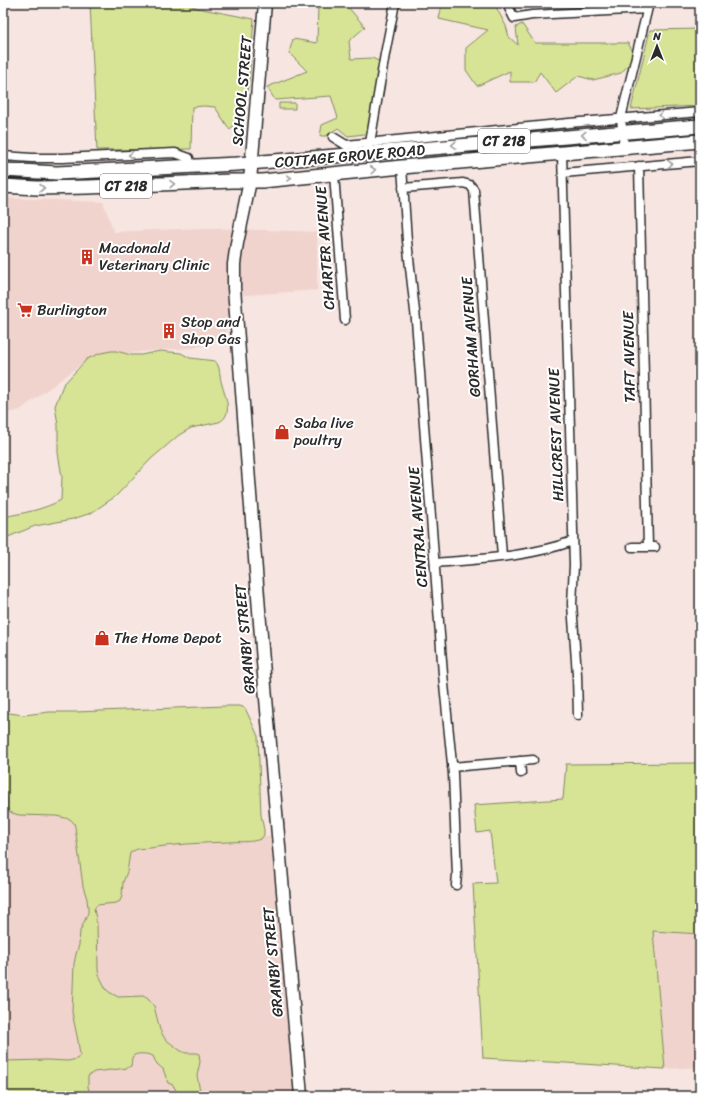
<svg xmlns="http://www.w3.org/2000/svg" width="703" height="1099" font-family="Sriracha,sans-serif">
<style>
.built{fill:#f0d3cc}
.green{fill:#d7e496;stroke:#818860}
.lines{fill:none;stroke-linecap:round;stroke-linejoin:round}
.minor-casing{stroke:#2b2b2b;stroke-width:11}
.secondary-casing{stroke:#2b2b2b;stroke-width:15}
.primary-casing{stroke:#2b2b2b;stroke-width:16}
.minor{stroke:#fff;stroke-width:8}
.secondary{stroke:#fff;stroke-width:12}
.primary{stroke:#fff;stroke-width:13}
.oneway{stroke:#a0a0a0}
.labels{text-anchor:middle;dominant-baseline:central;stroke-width:4;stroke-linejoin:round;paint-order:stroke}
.shield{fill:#fff;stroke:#6b6b6b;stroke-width:1}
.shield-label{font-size:14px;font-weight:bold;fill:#2b2b2b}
.street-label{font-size:15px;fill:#2b2b2b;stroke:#fff}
.poi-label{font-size:15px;fill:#2b2b2b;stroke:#fff;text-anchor:start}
</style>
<rect width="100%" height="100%" fill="#f6e5e1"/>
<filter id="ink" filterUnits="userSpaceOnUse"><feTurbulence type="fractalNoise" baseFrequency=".025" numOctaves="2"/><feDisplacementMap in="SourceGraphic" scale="8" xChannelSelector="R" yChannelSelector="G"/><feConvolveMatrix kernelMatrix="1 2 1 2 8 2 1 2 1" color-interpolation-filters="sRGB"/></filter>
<g filter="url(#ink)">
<path class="built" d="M3,198L103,202L114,232L203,228L317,232V290L231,296L225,340L193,348L160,350L91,357L20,410L3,414Z
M3,777L7,799V808L38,815L56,816L70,819L74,823L75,827L83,886L87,899L88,908V913L80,931L79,945L76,954L74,964L72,1012L78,1041L80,1055L77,1059L68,1061L47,1060L3,1061Z
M263,836H270L294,1096H201L197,1076L200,1062L197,1053H186L181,1051L165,1039L160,1030L156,1011L133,995L118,997L109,992L106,989L99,975L98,970L94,909L97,905L122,896L123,882L127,872L130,853L134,850L138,848H148L162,846L233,842H252L261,839Z
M653,931L700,934V1067L665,1069Z
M137,1054H149L153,1056L156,1063L163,1069L168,1083L173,1085L179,1096H91L88,1087V1076L90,1074L94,1072L127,1068L131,1066L132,1058L133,1056Z"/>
<path class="green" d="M90,3H186L197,8L254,19L249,82L242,113L230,130L215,107L204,106L192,107L191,149L97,150Z
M316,3H347L348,7L365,27L349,41L351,59L372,58L383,63L372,133L348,136L338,128L326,136H320L322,125L338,118L331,96L275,100L267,87L307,71L289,53L293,39L317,43L318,4Z
M442,3H491L496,7L506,26L509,37L518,45L516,27L522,24L535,43H628L636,57L621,73L593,80L578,76L556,93L540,72L534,82H510V71L477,86L466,70V48L488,30L439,19Z
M700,29V106L631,109L650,30Z
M279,103H295V109H279Z
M111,351H116L131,355H141L160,351L181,353L190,358L215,361C221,367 219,376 222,385C225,396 234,415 219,422L191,428L179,435L151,459L116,496L91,513L73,519L35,526L3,539V517C23,513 43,510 61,500L62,477L58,453V425L55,406L63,385L87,359L101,353Z
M225,706H240L245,708L258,736L261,815L264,830V835L261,839C249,843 240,841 228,842C202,843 176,844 150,848C142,849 138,847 130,853L127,872L123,882L122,896L120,901L116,903L97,905L94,909L97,924L98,970L99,975L106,989L109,992L118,997L143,996L147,998L154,1006L160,1030L165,1039L181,1051L186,1053H197L199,1054L200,1062L197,1076L201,1096H179L173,1085L168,1083L163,1069L156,1063L153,1056C149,1054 138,1052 133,1056C131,1058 132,1063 131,1066L127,1068L94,1072L88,1076V1087L91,1096H3V1061L47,1060L68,1061L77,1059L80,1055L78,1041L72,1012L74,964L76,954L79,945L80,931L88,913V908L87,899L83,886L75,827L74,823L70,819L56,816L19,815L9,812L7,808V799L3,777V708L9,713L24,715L49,712H75Z
M700,763V934L653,931L665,1069L483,1058L473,884L496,883L490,831L477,833L474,805L563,799L566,764Z"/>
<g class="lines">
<defs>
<path id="minor" d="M510,3L509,8L514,18L532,15L647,9
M333,137L346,145L569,123L700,112
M370,143L385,54L395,3
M624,148L621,118L649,3
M562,154L574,565L572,604L577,675L578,715
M3,156L32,158H62L175,153L189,158L191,166
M639,166L648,547
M402,167L407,241L416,320L443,674L453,774L457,875L456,885
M563,173L700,161
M334,174L345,320
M403,188L463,183L470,185L474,190L502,556
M632,547H655
M435,563C481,559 529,557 573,541
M520,761L521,773
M452,767L533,760"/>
<path id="secondary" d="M265,3L250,181L237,243L234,264V288L265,687L301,1096"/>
<path id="primary" d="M3,170L57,173L237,164L700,126
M3,186L37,188L88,187L232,181H262L402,167L700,141"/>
</defs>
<use href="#minor" class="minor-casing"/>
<use href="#secondary" class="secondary-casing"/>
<use href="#primary" class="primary-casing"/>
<use href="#minor" class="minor"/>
<use href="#secondary" class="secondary"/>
<use href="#primary" class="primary"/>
</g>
<defs><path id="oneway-chevron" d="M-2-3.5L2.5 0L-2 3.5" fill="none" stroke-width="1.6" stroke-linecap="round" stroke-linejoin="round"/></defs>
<g class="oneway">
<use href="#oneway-chevron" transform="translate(661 115) rotate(175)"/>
<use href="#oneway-chevron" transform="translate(584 135) rotate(176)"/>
<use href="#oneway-chevron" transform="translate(454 145) rotate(176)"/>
<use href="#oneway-chevron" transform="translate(131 155) rotate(178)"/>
<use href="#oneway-chevron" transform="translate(670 164) rotate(-5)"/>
<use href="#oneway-chevron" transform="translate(373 170) rotate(-5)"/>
<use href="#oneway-chevron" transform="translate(289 178) rotate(-6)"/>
<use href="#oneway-chevron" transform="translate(172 184) rotate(-2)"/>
<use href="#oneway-chevron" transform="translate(42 188)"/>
</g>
</g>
<defs>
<symbol id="building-bare" viewBox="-9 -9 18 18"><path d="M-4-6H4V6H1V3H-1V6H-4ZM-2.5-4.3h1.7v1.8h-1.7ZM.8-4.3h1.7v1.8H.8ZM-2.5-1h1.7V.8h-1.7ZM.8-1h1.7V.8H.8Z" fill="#c8321e" stroke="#fff" stroke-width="2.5" paint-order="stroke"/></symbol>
<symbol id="supermarket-bare" viewBox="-9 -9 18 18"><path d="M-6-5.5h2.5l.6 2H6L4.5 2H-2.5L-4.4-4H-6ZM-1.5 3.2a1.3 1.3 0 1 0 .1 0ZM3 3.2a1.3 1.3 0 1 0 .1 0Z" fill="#c8321e" stroke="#fff" stroke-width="2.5" paint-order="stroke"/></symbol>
<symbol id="shop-bare" viewBox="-9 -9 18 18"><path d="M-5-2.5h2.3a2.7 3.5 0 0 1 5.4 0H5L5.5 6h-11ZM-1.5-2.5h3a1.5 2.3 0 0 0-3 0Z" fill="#c8321e" stroke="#fff" stroke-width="2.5" paint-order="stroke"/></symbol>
</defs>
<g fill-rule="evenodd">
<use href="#building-bare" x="76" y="246" width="22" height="22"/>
<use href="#supermarket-bare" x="14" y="299" width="22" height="22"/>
<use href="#building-bare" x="158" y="320" width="22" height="22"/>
<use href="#shop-bare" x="271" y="421" width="22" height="22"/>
<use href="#shop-bare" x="91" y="627" width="22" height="22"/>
</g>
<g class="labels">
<g class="shield">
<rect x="478" y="129" width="52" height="24" rx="3"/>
<rect x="100" y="174" width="52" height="24" rx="3"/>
</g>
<g class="shield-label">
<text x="504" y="141">CT 218</text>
<text x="126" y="186">CT 218</text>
</g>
<g class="street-label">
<text transform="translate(242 91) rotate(-85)">SCHOOL STREET</text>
<text transform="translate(350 156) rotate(-5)">COTTAGE GROVE ROAD</text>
<text transform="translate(325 248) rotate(-94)">CHARTER AVENUE</text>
<text transform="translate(471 337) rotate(-94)">GORHAM AVENUE</text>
<text transform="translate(629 357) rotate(-91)">TAFT AVENUE</text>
<text transform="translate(556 435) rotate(-92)">HILLCREST AVENUE</text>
<text transform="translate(418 527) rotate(-94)">CENTRAL AVENUE</text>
<text transform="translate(245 639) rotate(-95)">GRANBY STREET</text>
<text transform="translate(273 962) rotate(-95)">GRANBY STREET</text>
</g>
<g class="poi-label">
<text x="99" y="248">Macdonald<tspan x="99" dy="17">Veterinary Clinic</tspan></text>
<text x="37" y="310">Burlington</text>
<text x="181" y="322">Stop and<tspan x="181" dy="17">Shop Gas</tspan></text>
<text x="294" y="423">Saba live<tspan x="294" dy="17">poultry</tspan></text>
<text x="114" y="638">The Home Depot</text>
</g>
</g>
<rect width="703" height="1099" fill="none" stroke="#fff" stroke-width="16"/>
<rect x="8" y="8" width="687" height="1083" fill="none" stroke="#2b2b2b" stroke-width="1.5" filter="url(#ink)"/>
<g transform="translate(657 46)" stroke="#ffffff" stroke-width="3" paint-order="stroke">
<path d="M0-3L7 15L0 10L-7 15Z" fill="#2b2b2b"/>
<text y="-6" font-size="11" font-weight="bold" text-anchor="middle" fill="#2b2b2b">N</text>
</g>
</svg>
